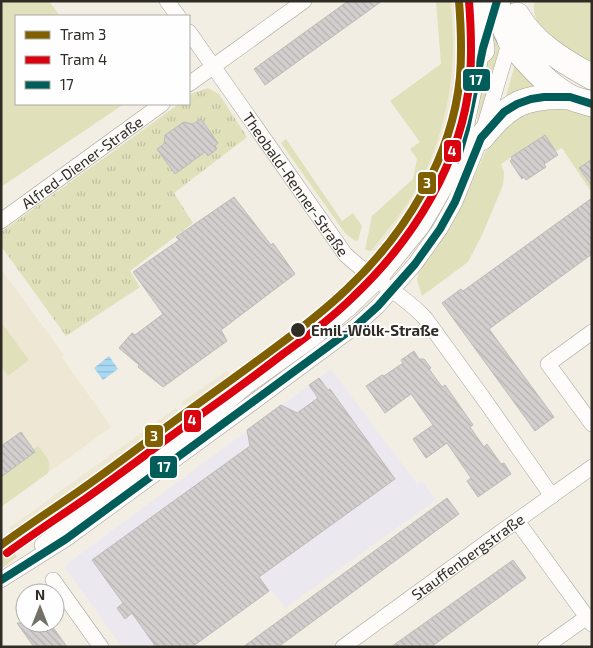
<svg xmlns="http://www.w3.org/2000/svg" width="593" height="648" font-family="'Exo 2',sans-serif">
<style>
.commercial{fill:#ece8f0}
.built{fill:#eee7d3}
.grass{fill:#e0e0bb}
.park{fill:url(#park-tufts)}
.water{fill:url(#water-rules)}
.building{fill:url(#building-back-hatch);stroke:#bdbbb9}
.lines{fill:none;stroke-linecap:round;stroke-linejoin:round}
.street-casing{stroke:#a4a299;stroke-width:16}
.secondary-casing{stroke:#a4a299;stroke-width:24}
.primary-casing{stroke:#a4a299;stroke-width:26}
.street{stroke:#fdfcfb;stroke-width:15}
.secondary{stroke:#fdfcfb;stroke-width:22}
.primary{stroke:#fdfcfb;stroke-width:25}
.bus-1-casing{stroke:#fefefe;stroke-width:11}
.bus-1{stroke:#005d5a;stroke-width:8}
.tram-1-casing{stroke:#fefefe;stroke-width:11}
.tram-2-casing{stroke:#fefefe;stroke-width:11}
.tram-1{stroke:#7f5f00;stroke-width:8}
.tram-2{stroke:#da020e;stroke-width:8}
.stop-dot{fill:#2f2c25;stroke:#fefefe;stroke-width:2}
.labels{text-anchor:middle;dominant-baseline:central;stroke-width:4;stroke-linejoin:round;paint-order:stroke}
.street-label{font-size:15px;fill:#2f2c25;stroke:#fefefe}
.stop-label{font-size:15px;font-weight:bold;fill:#2f2c25;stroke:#fefefe;text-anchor:start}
.line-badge{stroke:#fefefe;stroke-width:2}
.badge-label{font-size:14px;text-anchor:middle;font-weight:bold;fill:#fff}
</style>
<defs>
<pattern id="park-tufts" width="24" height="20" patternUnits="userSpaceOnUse" patternTransform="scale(1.25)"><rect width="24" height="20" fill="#e0e0bb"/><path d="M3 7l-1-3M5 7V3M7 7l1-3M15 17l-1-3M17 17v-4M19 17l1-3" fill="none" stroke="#c0c0a1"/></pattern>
<pattern id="water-rules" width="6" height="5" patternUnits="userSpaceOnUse" patternTransform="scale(1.25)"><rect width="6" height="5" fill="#a8d8f2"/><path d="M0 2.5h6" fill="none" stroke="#91bacf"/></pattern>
<pattern id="building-back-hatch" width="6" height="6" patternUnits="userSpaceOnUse" patternTransform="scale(1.25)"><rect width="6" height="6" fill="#d2cfce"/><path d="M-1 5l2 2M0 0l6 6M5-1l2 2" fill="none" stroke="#b5b2b1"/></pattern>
</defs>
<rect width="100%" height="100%" fill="#f2eee3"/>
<path class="commercial" d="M331,369L417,484L422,481L436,500L285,608L271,590L192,647H122L64,566Z"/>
<path class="built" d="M450,1H465L467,34L466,61L464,85L457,120L448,149L438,175L422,204L399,240L389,252L371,251L393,224L431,158L443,121L451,76L452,14Z
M1,269L64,355L62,357L111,427L1,507Z
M227,371L236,383L191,415L182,402Z
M176,408L184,420L17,539L9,528Z"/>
<path class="grass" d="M1,1H49L60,16H16V104H124L1,187Z
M436,1H450C459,65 447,137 414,193C402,213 386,232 371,251L365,250L372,216L413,179L417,159L410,149L420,142L390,101L441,64Z
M465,1L477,45L463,108L456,136L440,176L421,211L403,238L392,250L389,252C433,197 461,133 466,63C468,42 466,22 465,1Z
M535,1H592V66C572,54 526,29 535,1Z
M493,37L502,45V54L476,127L486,65L491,38Z
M516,61L552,92L503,106Z
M556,102L592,114V159L579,169L592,186V189L590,190L562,148L556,151L544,135L501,164L504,173L503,185L483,233L468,262L422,296L417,280L419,270L437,247L461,206L494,133L504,122Z
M286,139L342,221L353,213L362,226L358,240L355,241L345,233L281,143Z
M1,322L29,360L8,376L1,366Z
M38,446C45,455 52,460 48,473L1,507V477L35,452L33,449Z
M9,544L17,557L1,569V549Z"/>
<path class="park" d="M208,88L219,94L247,137L174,193L193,223L130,271L140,287L66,336L1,246V232L179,104H189V96L193,93Z"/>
<path class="water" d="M109,356L118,369L103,380L94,368Z"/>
<path class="building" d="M348,1H382L265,85L254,69Z
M201,119L218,143L215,146L217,149L208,156L205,152L175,174L157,149L164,144L165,135L184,122L193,124Z
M545,135L558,155L544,164L546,167L526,180L524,177L522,179L510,161L512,159L511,157Z
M592,159V186L579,168Z
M234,197L271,245L273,243L295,274L221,330L227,341L163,387L138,367L139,365L119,348L132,333L135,335L163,314L133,272L179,240L176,237Z
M592,198V254L489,329L554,417L535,431L442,303L461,289L463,291Z
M414,351L419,359H424L431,368L429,369L442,387L445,385L473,425L470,427L484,447L487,444L501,464L504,463L511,474L478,497L467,481L471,478L447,443L426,458L413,439L433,425L411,394L385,413L366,386L382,375L384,376L403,363L401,360Z
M319,378L328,390L330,389L395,479L259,577L269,591L192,647H156L132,613L125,619L117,608L123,603L92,560L250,446L247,430L281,405L297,413L318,398L309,385Z
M21,432L35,452L1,477V446Z
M447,498L459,514L278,647H243Z
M513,560L526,578L431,647H391Z
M17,623H50L67,647H34Z"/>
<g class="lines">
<defs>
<g id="street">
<path d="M167,1L178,16"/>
<path id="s1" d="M189,32L345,254C369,278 401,292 425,318L486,402L552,496"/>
<path d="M189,84L304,1"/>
<path id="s2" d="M1,221L162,104"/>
<path d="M592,332L548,364L592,424"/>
<path d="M517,521L592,624"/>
<path d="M42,545L85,511L184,440L246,387L312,340L350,308L379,280L422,227L437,202L449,180L463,143L484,42"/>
<path d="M1,580L66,539L255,401L356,326L378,306L415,264L440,229L455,202L481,138L511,37"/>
<path d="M53,580L101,647"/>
<path id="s3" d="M343,647L494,537L592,467"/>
<path d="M545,647L587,617"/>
</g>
<path id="secondary" d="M499,1C499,16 501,29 510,41"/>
<path id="primary" d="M476,1L482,50
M517,15C534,44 563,61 592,77
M510,41C525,60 547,85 570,97C576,100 585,102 592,104
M481,138C509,103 525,95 570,97"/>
</defs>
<use href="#street" class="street-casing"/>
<use href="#secondary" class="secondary-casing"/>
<use href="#primary" class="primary-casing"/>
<use href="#street" class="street"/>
<use href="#secondary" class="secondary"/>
<use href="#primary" class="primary"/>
<defs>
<path id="bus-1" d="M457,160L466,129L483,48L497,1
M1,580L66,539L356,326L378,306L415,264L440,229L455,202L481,138L504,112L517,104L531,99L544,97H570L592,104"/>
</defs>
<use href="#bus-1" class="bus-1-casing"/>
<use href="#bus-1" class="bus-1"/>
<defs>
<path id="tram-1" d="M1,545C27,526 53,509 79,491C118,464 156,434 195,406C223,386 252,365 280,344C303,327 326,309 347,289C406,233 452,158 460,77C462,51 461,26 459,1"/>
<path id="tram-2" d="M7,553C33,534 59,517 85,499C125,471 163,441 203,413C230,394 257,374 283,354C308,336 332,318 354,296C414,239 462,162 470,78C472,52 471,27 469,1"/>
</defs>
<use href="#tram-1" class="tram-1-casing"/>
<use href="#tram-2" class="tram-2-casing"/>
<use href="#tram-1" class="tram-1"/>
<use href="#tram-2" class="tram-2"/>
</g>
<circle class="stop-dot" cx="298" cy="330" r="8"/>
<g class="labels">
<g class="street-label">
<text stroke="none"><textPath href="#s2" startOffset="100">Alfred-Diener-Straße</textPath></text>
<text stroke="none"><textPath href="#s1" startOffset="186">Theobald-Renner-Straße</textPath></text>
<text stroke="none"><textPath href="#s3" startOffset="154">Stauffenbergstraße</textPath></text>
</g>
<g class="stop-label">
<text x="311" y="330">Emil-Wölk-Straße</text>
</g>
</g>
<g class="line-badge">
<rect x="462" y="68" width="29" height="24" rx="5" fill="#005d5a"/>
<rect x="443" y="139" width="19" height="24" rx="5" fill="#da020e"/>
<rect x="417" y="171" width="20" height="24" rx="5" fill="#7f5f00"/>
<rect x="183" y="409" width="19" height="24" rx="5" fill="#da020e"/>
<rect x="144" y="424" width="20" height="24" rx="5" fill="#7f5f00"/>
<rect x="149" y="455" width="29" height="24" rx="5" fill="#005d5a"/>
</g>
<g class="badge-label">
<text x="476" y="85">17</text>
<text x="452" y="156">4</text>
<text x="427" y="188">3</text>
<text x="192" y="425">4</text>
<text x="154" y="441">3</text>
<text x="164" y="472">17</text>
</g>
<rect width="593" height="648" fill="none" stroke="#2f2c25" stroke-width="5"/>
<rect x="15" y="15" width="175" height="90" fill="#fefefe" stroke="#abaaa7"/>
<rect x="25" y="31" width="25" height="8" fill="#7f5f00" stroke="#abaaa7"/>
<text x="60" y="40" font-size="15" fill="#2f2c25">Tram 3</text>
<rect x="25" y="56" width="25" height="8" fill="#da020e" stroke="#abaaa7"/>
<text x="60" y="65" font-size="15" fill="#2f2c25">Tram 4</text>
<rect x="25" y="81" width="25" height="8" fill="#005d5a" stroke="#abaaa7"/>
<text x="60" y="90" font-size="15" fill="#2f2c25">17</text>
<g transform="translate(40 608)"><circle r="24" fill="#fefefe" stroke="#abaaa7"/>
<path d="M0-4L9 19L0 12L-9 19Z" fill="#737068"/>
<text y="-8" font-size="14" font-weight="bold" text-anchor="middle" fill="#2f2c25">N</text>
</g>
</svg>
